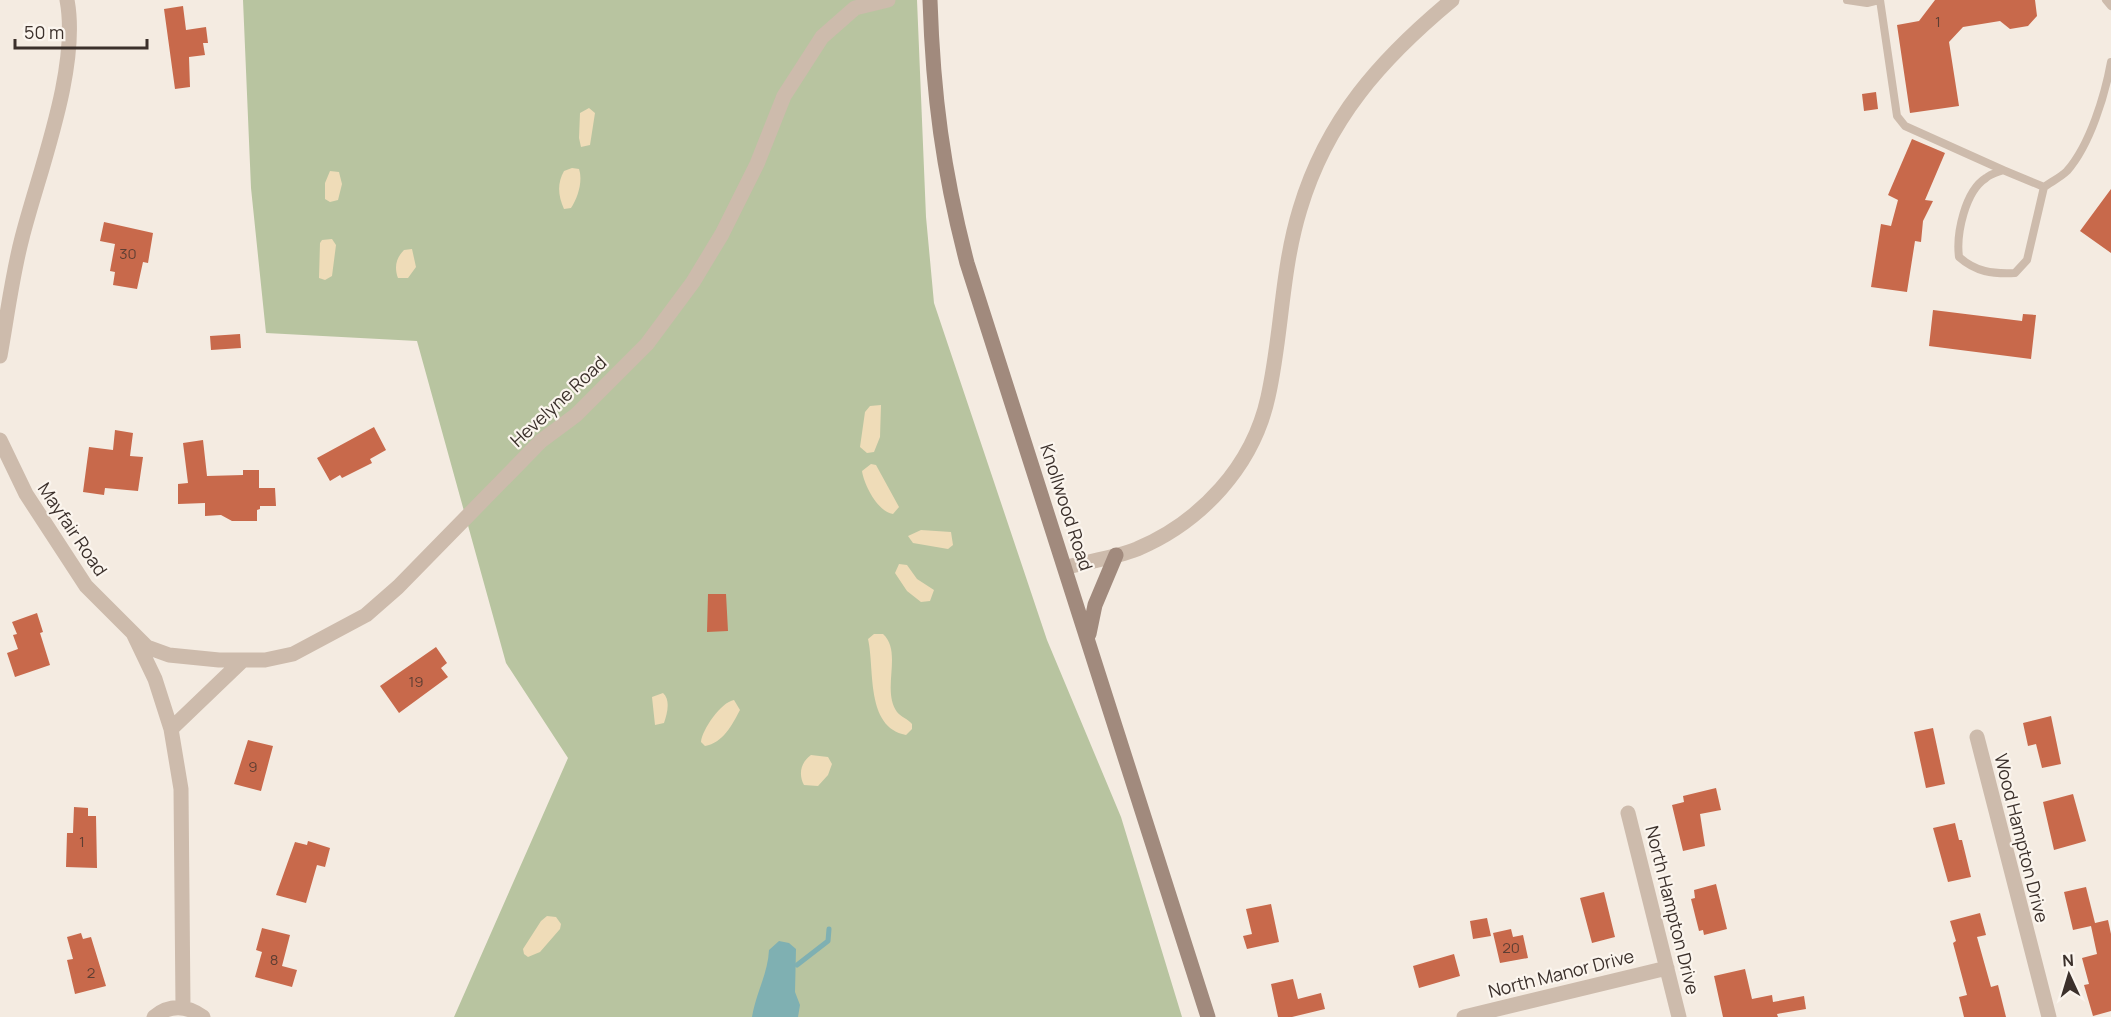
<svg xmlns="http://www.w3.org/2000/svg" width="2111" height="1017" font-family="Manrope,sans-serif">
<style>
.green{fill:#b8c4a0}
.sand{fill:#efdcb8}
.water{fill:#7fb0b2}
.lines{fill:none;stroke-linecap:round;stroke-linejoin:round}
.stream{stroke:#7fb0b2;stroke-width:5}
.building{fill:#c8694b}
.service{stroke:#cdbbac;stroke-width:8}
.minor{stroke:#cdbbac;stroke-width:15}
.secondary{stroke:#a18a7d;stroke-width:15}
.labels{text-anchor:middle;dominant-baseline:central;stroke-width:4.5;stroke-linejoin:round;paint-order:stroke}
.number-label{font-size:15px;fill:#5e3e33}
.street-label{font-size:18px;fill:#3b302b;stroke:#fbf5ee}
</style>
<rect width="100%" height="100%" fill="#f4ebe1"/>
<path class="green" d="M243,0H917L926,217L934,303L1047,640L1121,817L1182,1017H454L568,758L506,663L417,341L266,333L251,188Z"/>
<path class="sand" d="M589,108L595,113L590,145L581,147L579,138L580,113Z
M572,168L579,169C583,181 578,198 571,208L564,209C558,195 557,184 564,171Z
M330,171L339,172L342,184L338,200L330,202L325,199V183Z
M332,239L336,245L332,276L325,280L319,278L320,243L322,240Z
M412,249L416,267L408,278H398C394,267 396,258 404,250Z
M881,405L880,437L874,452L867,453L860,447L865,412L870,406Z
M871,464L876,465L899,507L893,514C878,512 864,485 862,471Z
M921,530L951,532L953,545L948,549L913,543L908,536Z
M899,564L907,565L917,579L934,590L930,601L921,602L907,591L895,573Z
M874,634H883C903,652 881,690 897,712C901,717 908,719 912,724V729L906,735C865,727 875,669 868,639Z
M663,693C671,700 667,714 664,723L655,725L652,697Z
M734,700L740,710C732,725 723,743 705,746L701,742C702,730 721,702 734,700Z
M811,755L828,757L832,764L828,775L818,786L804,785C798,774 801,762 811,755Z
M547,916L556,917L561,924L560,929L540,952L528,957L524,954L523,949L541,921Z"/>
<path class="water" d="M779,941L789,943L796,949L795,992L800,1005L798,1017H752C756,993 768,973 769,950Z"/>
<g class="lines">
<path class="stream" d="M797,965L828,941L829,929"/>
</g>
<path class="building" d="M1935,0H2035L2037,16L2028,26L2010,29L2000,21L1963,27L1949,42L1959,106L1910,113L1897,25L1919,21Z
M183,6L186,30L206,27L208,43H203L205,55L189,57L190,87L175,89L164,9Z
M1876,92L1878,109L1864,111L1862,94Z
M1912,139L1945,153L1925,200L1933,201L1923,221L1921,242L1915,241L1907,292L1871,287L1881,224L1891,226L1898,200L1888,195Z
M2111,189V253L2080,231Z
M104,222L153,233L148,263L143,262L137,289L113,285L115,272L110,271L115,244L100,241Z
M1933,310L2022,321L2023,314L2036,315L2031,359L1929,346Z
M240,334L241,348L211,350L210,336Z
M374,427L386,450L370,459L372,463L342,478L340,475L330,481L317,458Z
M115,430L133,433L130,456L143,457L138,491L105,488L104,495L83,492L89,447L113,450Z
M203,440L207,476L243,475V470H259V488H275L276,506H260V509L257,510V521H232L221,515L205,516V503L178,504V484L188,483L183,443Z
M708,594H726L728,631L707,632Z
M37,613L43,632L40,633L50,665L15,677L7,653L18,649L13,635L17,634L12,622Z
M436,647L447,663L441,668L448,677L399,713L380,686Z
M2051,716L2061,764L2042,768L2036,744L2028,746L2023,723Z
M1933,728L1945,784L1926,788L1914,732Z
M248,740L273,746L261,791L234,784Z
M1716,788L1721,810L1700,814L1705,846L1683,851L1672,805L1684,802L1683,796Z
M2073,794L2086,841L2054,850L2043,802Z
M74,807L88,808V816H96L97,868L66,867L67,833H73Z
M1955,823L1959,840H1962L1971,877L1948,882L1933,828Z
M308,841L330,848L325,867L317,865L306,903L276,895L295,842L307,845Z
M1716,884L1727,929L1704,935L1703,930L1699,931L1691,899L1695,898L1694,890Z
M2086,887L2095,923L2108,920L2111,934V1011L2093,1016L2084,985L2089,984L2082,958L2097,954L2091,926L2073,930L2064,892Z
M1604,892L1615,937L1592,943L1580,898Z
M1271,904L1279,942L1247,949L1243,936L1252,934L1246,909Z
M1980,913L1986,935L1977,937L1991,987L1998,985L2006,1017H1964L1959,997L1967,995L1953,943L1956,941L1950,921Z
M1487,918L1491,936L1473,939L1470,921Z
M262,928L290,935L282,966L297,970L292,987L255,977L262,952L256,950Z
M1511,929L1513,937L1523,935L1528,958L1500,963L1493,933Z
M81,933L83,939L91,937L106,986L75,994L67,960L73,959L67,937Z
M1454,954L1460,976L1419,988L1413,966Z
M1745,969L1752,999L1772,995L1773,1002L1804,996L1806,1009L1777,1014L1778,1017H1723L1714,976Z
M1293,979L1298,999L1321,993L1325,1009L1292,1017H1278L1271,984Z"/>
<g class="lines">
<path class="service" d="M1847,0L1867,3L1879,0
M1880,0L1897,116L1905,126L2003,170
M2106,0L2111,6
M2044,187L2003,170C1998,172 1990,174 1986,178C1965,191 1956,234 1959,257C1976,272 1992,274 2015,273L2027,260L2044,187C2051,182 2061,177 2067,171C2090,145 2105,95 2111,62"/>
<path class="minor" d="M0,356C7,317 12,276 22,238C39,171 80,68 67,0
M0,440L26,494L86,586L133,633L155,679L171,729L181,789L183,1007
M1067,567C1090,561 1114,558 1137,549C1201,522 1253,466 1268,397C1282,335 1281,271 1300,209C1327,119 1381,59 1452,0
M133,633L147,647L169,655L219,660H265L293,654L366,615L398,587L541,441L576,415L647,344L693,282L722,234L757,164L784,96L822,37L855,8L888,0
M171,729L243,660
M1977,737L2049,1017
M1628,813L1679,1017
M154,1017C170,1004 187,1005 203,1017
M1464,1017L1667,968"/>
<path class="secondary" d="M930,0C933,95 943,171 967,263L1208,1017
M1089,634L1095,605L1116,555"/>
</g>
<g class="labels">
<g class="number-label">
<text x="1938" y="21">1</text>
<text x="128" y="253">30</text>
<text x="416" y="681">19</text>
<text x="253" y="766">9</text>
<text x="82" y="841">1</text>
<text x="1511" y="947">20</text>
<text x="274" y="959">8</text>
<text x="91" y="972">2</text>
</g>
<g class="street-label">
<text transform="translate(558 401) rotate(-43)">Hevelyne Road</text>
<text transform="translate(1067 507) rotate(72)">Knollwood Road</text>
<text transform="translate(73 529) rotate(56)">Mayfair Road</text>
<text transform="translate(2022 838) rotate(76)">Wood Hampton Drive</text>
<text transform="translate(1673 910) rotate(76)">North Hampton Drive</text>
<text transform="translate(1561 973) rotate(-14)">North Manor Drive</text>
</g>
</g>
<g transform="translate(2069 975) rotate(356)" stroke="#fbf5ee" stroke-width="4.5" paint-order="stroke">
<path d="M0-4.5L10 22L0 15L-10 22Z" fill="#3b302b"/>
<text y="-9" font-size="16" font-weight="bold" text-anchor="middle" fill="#3b302b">N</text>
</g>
<path d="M15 39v9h132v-9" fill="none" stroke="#3b302b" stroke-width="3"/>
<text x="24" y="39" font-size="18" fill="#3b302b" stroke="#fbf5ee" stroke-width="4.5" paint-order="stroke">50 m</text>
</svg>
